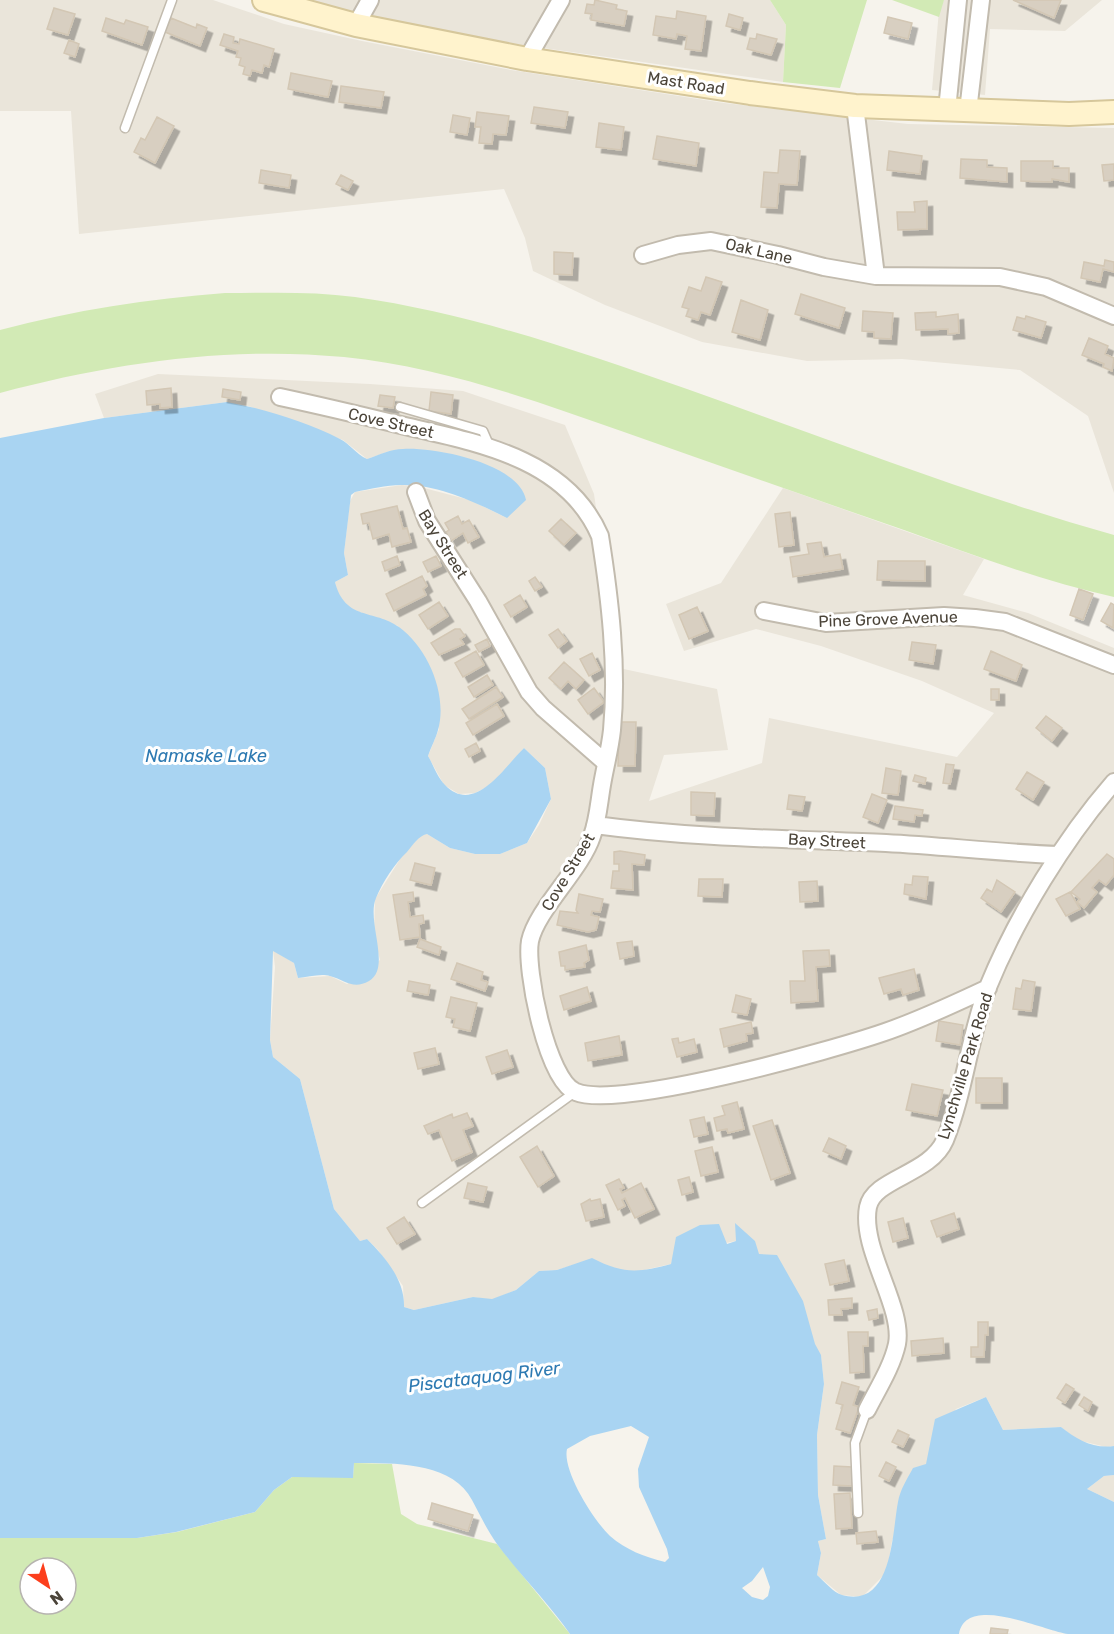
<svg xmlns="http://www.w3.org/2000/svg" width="1114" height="1634" font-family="Rubik,sans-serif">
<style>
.residential{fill:#eae5da}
.green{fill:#d2eab5;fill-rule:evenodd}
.water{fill:#a9d4f2;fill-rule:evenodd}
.building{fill:#d8cfc1;stroke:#d3c7b4;stroke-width:1.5;filter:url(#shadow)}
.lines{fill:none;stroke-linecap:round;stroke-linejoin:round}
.lane-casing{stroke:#c2bbae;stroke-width:11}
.street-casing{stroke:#c2bbae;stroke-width:20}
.secondary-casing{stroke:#d6c79b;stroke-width:26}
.lane{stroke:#fff;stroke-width:8}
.street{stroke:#fff;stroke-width:16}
.secondary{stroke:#fff3cd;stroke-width:22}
.labels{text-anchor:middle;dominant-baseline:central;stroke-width:6;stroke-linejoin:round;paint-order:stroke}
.street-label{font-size:16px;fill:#4b4439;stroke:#fff}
.water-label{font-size:18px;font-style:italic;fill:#2e7ab2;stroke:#fff}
</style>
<defs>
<filter id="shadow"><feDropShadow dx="5.5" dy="5.5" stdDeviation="0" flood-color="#0004"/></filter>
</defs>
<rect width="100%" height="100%" fill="#f6f3ec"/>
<path class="residential" d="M0,0H213L284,24L362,41L511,70L724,103L908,124L1114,128V493L1088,416L1020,370L902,359L807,361L702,342L605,305L533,271L525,238L504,189L79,234L71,111H0Z
M307,0H770L786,25L783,82L508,43L350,12Z
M944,0H1102L1065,31L990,29L985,95L932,90L939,10Z
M158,374L370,384L463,391L565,425L594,494L619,668L717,689L728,750L664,755L649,801L762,763L769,718L957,757L994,713L922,681L821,646L756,629L684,651L666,604L721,583L783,488L984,559L963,595L1028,613L1114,648V1446L1106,1447L1077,1440L1061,1427L1003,1430L986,1397L956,1409L926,1464L892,1541L887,1572L862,1597L841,1595L817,1575L821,1553L818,1541L826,1539L818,1495L817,1435L824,1384L821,1356L759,1255L736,1224V1241L674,1253L671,1264L653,1268L636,1272L610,1268L592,1259L557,1270L539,1271L516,1290L492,1300L473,1297L414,1310L404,1307L403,1286L378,1250L367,1239L360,1241L334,1209L300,1079L273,1057L270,1040L275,967L273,950L294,963L298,978L330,976L347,984L380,960L374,935L375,899L402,856L421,835L427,834L450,848L475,854H500L527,843L539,825L551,799L545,768L524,748L493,784L475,793L459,794L444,785L428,756L439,729L398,626L348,608L338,594L335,582L348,575L344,553L350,501L355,492L402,485L420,487L470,500L507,518L390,451L367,459L343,440L248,406L227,402L104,418L95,394Z
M1114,1475V1502L1087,1489L1104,1476Z"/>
<path class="green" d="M770,0H867L840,88L783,82L786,25Z
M892,0H944L939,17Z
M225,293C268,293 312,291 355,297C470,313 578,351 687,389C828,439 969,494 1114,535V597C1042,581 973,555 904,530C811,498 718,465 624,432C534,400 441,367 344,357C228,346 113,363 0,393V330C74,310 149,299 225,293Z
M354,1463L392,1464L401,1514L417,1524L497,1544L570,1634H0V1538H137L177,1532L255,1512L274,1490L292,1477H353ZM30,1568H66V1604H30Z"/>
<path class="water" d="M227,402C265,409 306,422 340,439C350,444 356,454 367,459C379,455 391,449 403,449C434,447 519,463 526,500L507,518C475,502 438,484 401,485C386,485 370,489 355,492L351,495L344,553L348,575L335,582C345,621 374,609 399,627C428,648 448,695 438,730C436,738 431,747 428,756C433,764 437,777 445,785C475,816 505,766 524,748L545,768L551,799L527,843L500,854H475L450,848L427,834C418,836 413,845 407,852C395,863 382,883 376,898C366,921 392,968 369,981C353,990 345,980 330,976C321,973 308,977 298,978L294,963L273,951L270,1040L273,1057L300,1079L334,1209L360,1241L367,1239C385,1257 405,1280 404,1307L414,1310L473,1297L492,1299L516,1290L539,1271L557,1270L592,1258C623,1274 638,1273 671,1264L676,1237L700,1225L719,1224L727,1244L736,1241L735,1223L755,1241L759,1254L777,1255L803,1301L815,1344L821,1355L824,1384L817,1435L818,1495L826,1539L818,1541L821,1553L817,1575C824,1581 834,1593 842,1595C893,1609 892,1532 898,1502C900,1490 907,1479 913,1468L926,1464L935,1419L986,1397L1003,1430L1061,1427C1076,1439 1093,1449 1114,1446V1475L1104,1476L1087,1489L1114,1502V1634C1099,1634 1082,1634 1068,1634C1044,1631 966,1593 959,1634H570C548,1602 520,1575 497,1544C487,1530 480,1515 472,1500C452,1461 391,1463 354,1463L353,1478L292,1477L274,1490L255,1512L176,1532L137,1538H0V438L104,418ZM631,1426L649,1437L638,1469L639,1487L667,1549L669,1558L665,1562C645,1557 626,1550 610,1536C594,1521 562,1471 567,1449L590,1436ZM763,1567L770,1587L768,1596L763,1600L752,1597L742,1588L752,1581Z"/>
<path class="building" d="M595,0L617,5L616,9L627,11L624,26L591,20L592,14L585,13L587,4L594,5Z
M1013,0H1061L1054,18Z
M54,8L75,14L68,35L47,29Z
M677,11L706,16L701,51L685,49L687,36L677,34L676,39L653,35L656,16L676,19Z
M729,14L743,18L740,30L726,26Z
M888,17L912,23L908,39L884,33Z
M106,18L124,24L126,20L148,27L142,45L102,31Z
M171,18L196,28L197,24L207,28L200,46L165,32Z
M224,34L234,37L233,43L239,44L240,39L274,49L269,67L264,65L262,73L252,70L250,76L243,74L245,67L239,65L241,58L236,57L238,51L220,45Z
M757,34L777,39L771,55L747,49L750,38L756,39Z
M69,40L79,44L75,57L64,53Z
M291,73L332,81L328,97L288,89Z
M341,86L384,92L381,108L339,102Z
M534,107L568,112L565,128L531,123Z
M477,112L509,116L506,135L493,134L492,144L479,143L481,127H475Z
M453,115L470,118L467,135L450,132Z
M157,117L174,126L155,163L134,152L141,138L145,140Z
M599,123L624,127L621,150L596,147Z
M657,136L699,143L696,166L653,159Z
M780,150L800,151L797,185L779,184L777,208L761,207L764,172L778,173Z
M889,151L922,156L920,174L887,170Z
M961,159L987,160V167L1007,168V182L960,178Z
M1021,161H1053V168H1069V182L1052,179V182L1021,181Z
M1114,164V180L1104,181L1102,165Z
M261,170L291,175L289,188L259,183Z
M341,175L353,181L348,190L336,184Z
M927,201V229L898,230L897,212H915L914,202Z
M554,252L573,253L572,275L554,274Z
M1105,260L1114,262V272L1103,269L1100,282L1081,278L1084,262L1104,266Z
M706,277L722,282L710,315L701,312L698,320L686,316L689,309L682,307L689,287L701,291Z
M801,294L845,308L839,328L795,314Z
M741,300L768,310L760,340L732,332Z
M863,311L893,313L891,339L874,338V332L862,331Z
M936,312V317L958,314L959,333L948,334V329L916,330L915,313Z
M1026,316L1046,322L1041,338L1013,330L1017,317L1025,319Z
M1089,338L1108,346L1105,354L1114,358L1112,371L1103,367L1104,364L1082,355Z
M171,388L172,407L160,408V404L147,405L146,391Z
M223,389L241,392L240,400L222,397Z
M431,392L453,395L451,414L429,411Z
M380,395L395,397L393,408L378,406Z
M397,506L403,529L407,528L411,542L392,547L389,534L373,539L369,523L363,524L361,514Z
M790,512L794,545L779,547L775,514Z
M458,516L462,524L469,520L479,537L468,543L463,533L451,541L446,532L449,530L445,523Z
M561,519L576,533L564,545L549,531Z
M821,542L824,557L840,554L843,569L793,577L790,557L809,554L807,544Z
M397,556L400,565L385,571L382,562Z
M436,556L441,566L428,572L423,562Z
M878,561H925V581L877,580Z
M422,576L427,586L423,589L426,595L394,611L386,594Z
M535,577L542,587L535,591L529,581Z
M1079,589L1093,594L1083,620L1070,615Z
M520,595L527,607L511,617L504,605Z
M439,602L448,616L428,629L419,615Z
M1111,603L1114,605L1113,628L1101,621Z
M697,607L708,631L689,639L679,615Z
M455,629H460L465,636L460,639L464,644L439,655L431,643Z
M558,629L567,641L558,648L549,635Z
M487,639L490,646L479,652L475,645Z
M912,642L936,645L933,664L909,660Z
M476,651L484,665L463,677L455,663Z
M991,651L1022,665L1016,681L984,669Z
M592,653L600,670L589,676L580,659Z
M564,662L584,680L576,689L568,681L561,689L549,678Z
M487,675L493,685L474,697L468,687Z
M496,687L503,697L469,719L462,709Z
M594,688L604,702L588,714L578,700Z
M991,689H999V700H991Z
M497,704L504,716L473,735L466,723Z
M1046,716L1062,728L1052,741L1036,728Z
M619,722H636L635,766H618Z
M476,743L480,751L469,757L465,749Z
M946,764L954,765L950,784L943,783Z
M886,768L901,771L898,795L882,793Z
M1027,772L1044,782L1033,800L1016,789Z
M915,775L926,778L925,784L913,781Z
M691,792L715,793L714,816L691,815Z
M872,794L887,800L878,823L863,817Z
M789,795L805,797L802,811L787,809Z
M895,806L923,810L922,816L915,815L914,822L893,819Z
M620,851L645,855L644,865L632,864L633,890L611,888L613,871H619V864H614V852Z
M1107,854L1114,859V875L1106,885L1099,880L1092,888L1097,892L1084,908L1077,902L1080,899L1071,892Z
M415,863L435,868L431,885L410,880Z
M913,876L928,877L926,899L904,894L905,884L912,885Z
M699,879H723L722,897L698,896Z
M997,880L1015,892L1001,912L981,898L987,889L992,892Z
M817,881L818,901L800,902L799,882Z
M413,892L414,901L408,902L410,917L423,915L424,923L419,924L420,937L400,940L393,895Z
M1070,892L1080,909L1066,916L1056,899Z
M579,894L603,899L600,912L592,911L591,915L599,917L596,930L588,932L557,925L560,911L578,913L576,910Z
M420,939L441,947L439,955L417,947Z
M632,941L634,956L620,959L617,943Z
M586,945L589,960L584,963L585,967L565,970V966H561L559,952Z
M829,950L830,966L816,967L818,1001L791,1003L790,981H805L803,951Z
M457,963L483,972L481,980L488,982L485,991L451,979Z
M914,969L919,990L903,995L901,989L884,994L879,978Z
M1023,980L1035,982L1031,1011L1013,1009L1016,988L1021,989Z
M409,981L430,985L428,995L407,991Z
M587,987L591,1001L564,1010L560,996Z
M736,995L751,999L747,1015L732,1012Z
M451,997L477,1003L470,1031L453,1027L455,1019L446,1017Z
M939,1021L963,1025L960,1045L936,1041Z
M751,1022L753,1033L746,1034L747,1041L724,1047L720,1029Z
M619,1036L622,1055L588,1061L585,1043Z
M678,1038L679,1043L694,1039L697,1052L677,1057L672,1039Z
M435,1048L439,1064L418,1069L414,1053Z
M507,1050L513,1067L492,1074L486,1057Z
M976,1078H1002V1103H976Z
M912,1084L943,1090L937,1116L906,1110Z
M737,1102L744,1129L728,1133L727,1129L717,1131L714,1118L725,1115L722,1106Z
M467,1113L473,1126L463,1130L472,1152L452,1161L439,1130L428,1134L424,1126L452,1114L453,1118Z
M704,1117L708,1134L694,1137L690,1120Z
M772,1120L790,1173L771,1180L753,1126Z
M829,1138L846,1146L841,1159L823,1151Z
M537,1146L554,1176L538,1187L520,1157Z
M712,1147L718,1172L701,1176L695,1151Z
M689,1177L693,1192L682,1195L678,1180Z
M619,1179L624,1188L620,1189L622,1193L641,1183L654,1209L635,1218L625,1198L622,1200L625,1206L618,1210L606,1185Z
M468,1183L487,1187L483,1202L464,1198Z
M590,1199L591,1201L600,1199L604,1217L586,1221L581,1204Z
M954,1213L959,1229L937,1237L931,1221Z
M404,1217L415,1234L397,1244L387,1228Z
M903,1218L908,1238L893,1242L888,1222Z
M844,1260L849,1281L830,1285L825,1264Z
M852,1298V1308L841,1309L842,1315H829L828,1300Z
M877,1309L878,1318L869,1320L867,1311Z
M978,1322H988V1335H985L984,1357H971V1347H978Z
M848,1332H868V1346H863L864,1372L850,1373Z
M943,1338L944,1353L912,1356L911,1341Z
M842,1382L859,1387L853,1405L859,1407L850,1433L836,1429L843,1405L836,1403Z
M1066,1384L1074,1389L1065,1403L1057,1398Z
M1084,1397L1092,1402L1088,1411L1079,1405Z
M898,1430L909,1435L903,1447L892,1442Z
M886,1462L896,1467L889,1481L879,1476Z
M834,1466L852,1467V1486L833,1485Z
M850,1493L852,1528L836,1529L834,1494Z
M432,1503L473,1515L468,1531L428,1519Z
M876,1531L878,1542L857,1544L856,1533Z
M991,1628L1008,1630L1007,1634H990Z"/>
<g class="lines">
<defs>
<path id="lane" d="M125,128L172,0
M400,407L483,431L490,447
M422,1203L575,1092
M858,1513L855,1443L867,1410"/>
<path id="street" d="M356,25L370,0
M527,59L561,0
M855,106L876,276
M947,110L958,0
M968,111L981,0
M643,255L678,245L711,241L778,255L824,267L876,276L1000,277L1046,287L1114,316
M280,397C322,406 364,416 405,426C479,443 567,459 600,536C610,599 618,667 612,730C610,749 605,767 602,785C599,802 598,820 592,836C581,870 537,909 530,941C525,969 547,1081 576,1092C619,1110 833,1050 885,1032C920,1020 954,1004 988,988
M416,492L427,521L478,601L529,692L543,708L606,763
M764,611L826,623L944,616L975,618L1005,622L1114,665
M595,825C691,838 789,839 886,843C944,846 1001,853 1059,855
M867,1410C877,1390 892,1367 897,1344C904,1307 860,1249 868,1207C874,1178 930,1175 945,1140C965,1091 969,1036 988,987C1016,918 1065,838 1114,782"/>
<path id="secondary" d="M264,0L356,25L527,59L750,93L855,106L1069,114L1114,112"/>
</defs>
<use href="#lane" class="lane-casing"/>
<use href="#street" class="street-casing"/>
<use href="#secondary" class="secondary-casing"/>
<use href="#lane" class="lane"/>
<use href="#street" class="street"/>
<use href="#secondary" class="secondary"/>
</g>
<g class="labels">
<g class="street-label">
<text transform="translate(686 83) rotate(9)">Mast Road</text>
<text transform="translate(759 251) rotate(13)">Oak Lane</text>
<text transform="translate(391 423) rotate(13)">Cove Street</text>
<text transform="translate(443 544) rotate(58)">Bay Street</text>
<text transform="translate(888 619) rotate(-2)">Pine Grove Avenue</text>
<text transform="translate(827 841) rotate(3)">Bay Street</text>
<text transform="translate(568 872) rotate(-59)">Cove Street</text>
<text transform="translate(965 1066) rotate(-73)">Lynchville Park Road</text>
</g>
<g class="water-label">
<text x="206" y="756">Namaske Lake</text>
<text transform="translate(484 1377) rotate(-7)">Piscataquog River</text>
</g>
</g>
<g transform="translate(48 1586) rotate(144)"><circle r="28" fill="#ffffff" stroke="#b7b4b0" stroke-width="1.5"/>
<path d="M0-4.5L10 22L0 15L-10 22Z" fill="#fc3f1d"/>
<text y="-9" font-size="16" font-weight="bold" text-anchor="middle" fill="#4b4439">N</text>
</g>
</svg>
